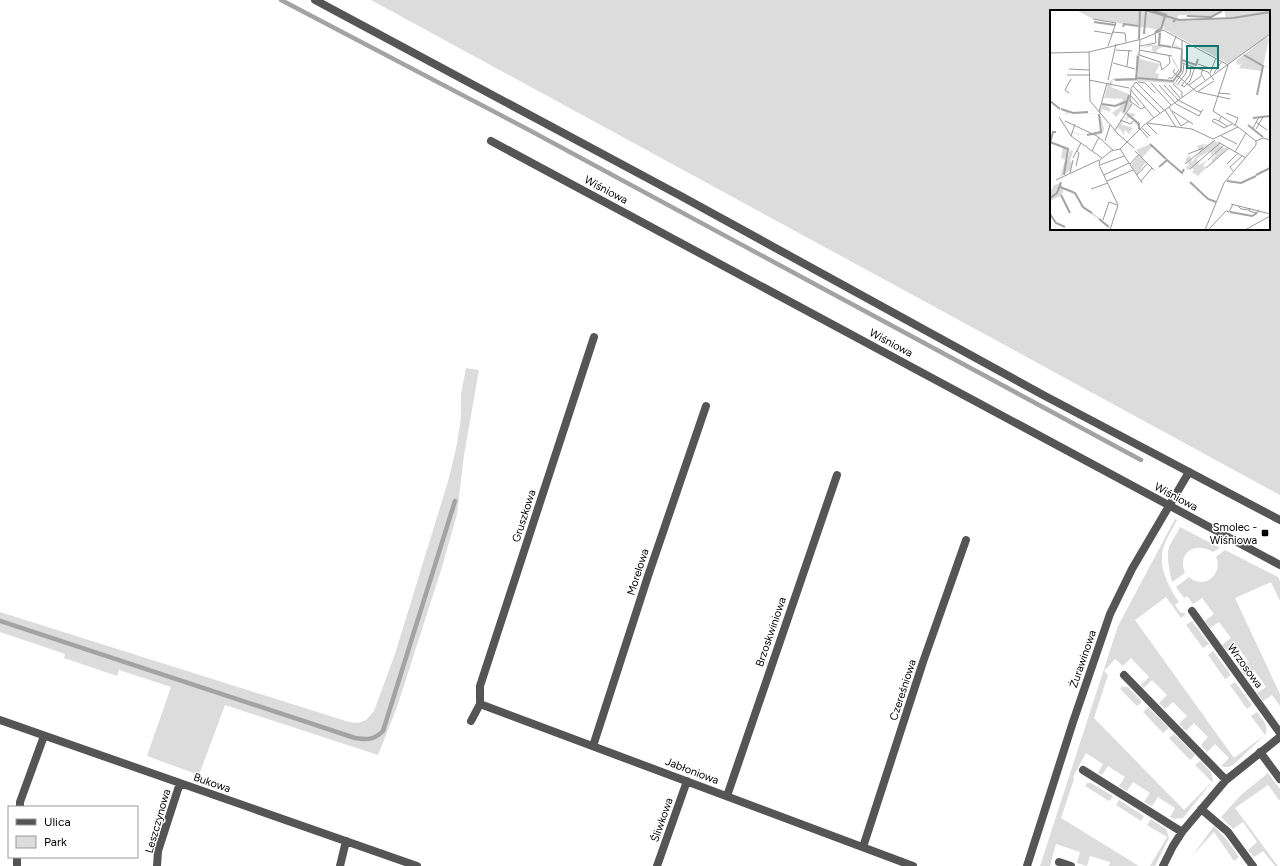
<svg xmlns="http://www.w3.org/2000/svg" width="1280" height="866" font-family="Figtree,sans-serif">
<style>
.green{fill:#dcdcdc;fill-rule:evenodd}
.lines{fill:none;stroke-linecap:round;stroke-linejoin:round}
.stream{stroke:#a3a3a3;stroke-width:4.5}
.minor{stroke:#555;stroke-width:8}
.tertiary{stroke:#555;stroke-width:8}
.poi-dot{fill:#000;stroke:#fff;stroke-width:1.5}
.labels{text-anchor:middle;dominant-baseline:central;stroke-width:3;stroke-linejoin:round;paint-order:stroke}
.street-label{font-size:11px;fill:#000;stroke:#fff}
.poi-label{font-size:11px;fill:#000;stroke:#fff;text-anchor:end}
.inset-river{fill:none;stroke:#a3a3a3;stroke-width:2}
.inset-road{fill:none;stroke:#999;stroke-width:1}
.view{fill:#0f766e;fill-opacity:0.15;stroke:#0f766e;stroke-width:2}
.inset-edge{fill:none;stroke:#000;stroke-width:2}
</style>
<rect width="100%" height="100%" fill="#fff"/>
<path class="green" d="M371,0H1280V495ZM1051,11H1269V229H1051Z
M466,368L479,370L464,455L457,514L442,567L397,707L378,755L225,705L199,775L147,756L171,687L119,670L117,676L64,658L65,654L0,632V612L349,722L358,723L366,720L374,711L395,654L449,478L457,444L461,418V394Z
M1175,519L1177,520C1173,528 1167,537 1164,546C1157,566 1168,586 1179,602L1175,605L1180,612L1186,614L1181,618L1166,597L1135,620L1234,758L1265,735L1251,716L1257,712C1262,719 1270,726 1265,735L1233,765C1229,767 1226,768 1221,766L1229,758L1215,744L1207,752L1201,745L1208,737L1194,723L1186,731L1179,724L1187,716L1173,702L1165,709L1159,703L1167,695L1152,680L1144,688L1141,685L1149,677L1131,658L1123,666L1115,659L1104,671L1108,675L1094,718L1184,810L1212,782L1195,765L1200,761L1211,772L1213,781L1212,782L1183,818L1175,819L1170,817L1175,808L1158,797L1152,806L1144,802L1150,793L1133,782L1127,791L1119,786L1125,777L1108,766L1102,775L1098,773L1103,764L1086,753L1073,777L1074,779L1061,818L1139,866H1109L1110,862L1090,856L1087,866L1077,863L1080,852L1056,844L1050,866H1040L1118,626Z
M1180,527L1220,548L1213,552C1195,541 1177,553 1185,573L1172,582C1170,572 1166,558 1169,547C1172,540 1177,534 1180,527Z
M1225,550L1278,577L1280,581V601L1271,582L1235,598L1280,694V706L1272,695L1263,701L1257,693L1266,687L1254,670L1245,676L1240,669L1249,662L1237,646L1228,652L1222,645L1231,638L1219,622L1210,628L1205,621L1214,614L1202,598L1193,604L1187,596L1184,598L1176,587L1189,577C1203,590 1224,575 1216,557Z
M1192,621L1209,644L1203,648L1186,625Z
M1213,651L1231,675L1225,679L1208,655Z
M1235,682L1252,705L1247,709L1230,685Z
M1122,687H1128L1142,702L1137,706L1120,689Z
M1148,707L1169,728L1163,733L1143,712Z
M1174,734L1195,755L1190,760L1169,738Z
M1268,773L1280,789V801L1268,785L1235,808L1278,866H1275L1263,851L1254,857L1248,850L1257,842L1243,822L1233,829L1221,817L1241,795Z
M1087,783H1091L1113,796L1109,801L1085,786Z
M1119,800L1144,816L1141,821L1116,805Z
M1151,819L1166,829L1169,838L1155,866H1150L1167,837L1147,825Z
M1214,826L1226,839L1239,857L1234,861L1214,832L1192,856Z"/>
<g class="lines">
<path class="stream" d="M281,0L529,130L1141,460
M0,621L355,738C367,740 374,740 383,731L455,501"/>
<path class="minor" d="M491,141L1280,565
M1192,611L1280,733
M1124,675L1226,780
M480,704V686L594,337
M0,720L417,866
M471,721L480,704L913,866
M593,746L648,576L706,406
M1260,752L1280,779
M1083,770L1182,832
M727,796L837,475
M20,807V802L44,736
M1201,809L1228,832L1253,866
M863,847L923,662L966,540
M1059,862L1071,866
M17,866V857
M157,866L158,851L180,783
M340,866L346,841
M657,866L687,781
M1027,866L1073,722L1110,614L1132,569L1189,472
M1163,866L1173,846L1182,832L1226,780L1280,737"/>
<path class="tertiary" d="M315,0L679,195L1045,396L1280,520"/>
</g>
<rect class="poi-dot" x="1261" y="529" width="8" height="8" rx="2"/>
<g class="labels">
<g class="street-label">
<text transform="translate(606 190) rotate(28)">Wiśniowa</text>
<text transform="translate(891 343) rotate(28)">Wiśniowa</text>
<text transform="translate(1176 497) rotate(28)">Wiśniowa</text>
<text transform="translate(524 516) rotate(-72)">Gruszkowa</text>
<text transform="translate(638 572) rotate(-72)">Morelowa</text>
<text transform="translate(771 632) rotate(-71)">Brzoskwiniowa</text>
<text transform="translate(1083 659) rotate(-71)">Żurawinowa</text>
<text transform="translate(1245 666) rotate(54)">Wrzosowa</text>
<text transform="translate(903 690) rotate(-72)">Czereśniowa</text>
<text transform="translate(692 771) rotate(21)">Jabłoniowa</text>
<text transform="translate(212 783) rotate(19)">Bukowa</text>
<text transform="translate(662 820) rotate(-71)">Śliwkowa</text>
<text transform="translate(158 821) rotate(-74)">Leszczynowa</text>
</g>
<g class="poi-label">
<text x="1257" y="527">Smolec -<tspan x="1257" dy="13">Wiśniowa</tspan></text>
</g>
</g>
<g transform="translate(1050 10)">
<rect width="220" height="220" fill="#fff"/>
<path d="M26,0H118V2L119,0H171L161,6L129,5L127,8L139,11L176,8L174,0H220V24L179,54L114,19L115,17L110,20L43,9ZM108,21H111L109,35L127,37L123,34L126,35L132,39L133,50L146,54L148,45L146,55L132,51L131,61L128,65L130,62L123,52L122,46L130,61L132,40L121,38L122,45L120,38L115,36L108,39L106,43L102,41V36L90,39L99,35H108ZM216,27L219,29L213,56L220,57H213L212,61L189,58L191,54L187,55L186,51ZM89,42L90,49L110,54L105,63L109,64L108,69L123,71L128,65L124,71L131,77L122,73L63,70L61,77L79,84L82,94L75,102L86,104L83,107L89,115V119L81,106L75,111L78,104H73L71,101L66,107L62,103L70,97L69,95L73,89L54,88L58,73L64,68H86V46ZM52,94L61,99L59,102L53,99L50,104L54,119L52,124L40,126L29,124L27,128L28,124L18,122H23L40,126L49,123L52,118L49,104L22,103L18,102L16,106V101L11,99L22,102L49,104ZM70,111H73L71,114L83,118L79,124L75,120L73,126L72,121L68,118L66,120ZM165,131L174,138H178L163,152L161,150L165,146L164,142L162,146L160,141L147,148L149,155L158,150L153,155L156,158L148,166L142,162L144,160L142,158L139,160L135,158L139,155L137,152L135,154L137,144L136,148L140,146L142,152L150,142L147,136L153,134L155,137L154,133L157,135ZM100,134L102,137L92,148L96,152L87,165L81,155L89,144L86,140ZM13,137L17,140L15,150L17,151L20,140L23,141L20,151L22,152L21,160L10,167L15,150L11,148ZM11,173L13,178H18L26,183L33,198L43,203L61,217L32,198L27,185L18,179L14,178L12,185L0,191V182L4,175Z" fill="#dcdcdc"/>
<path class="inset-river" d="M95,0L126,9L123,12M100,0L117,5M137,6L161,7L172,1M127,10L183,8L220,2M44,12L65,15M73,17L74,14L88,16M105,22L111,19L115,6M110,23L109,35L121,37M94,24L96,1M89,29L90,0M194,45L213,56L207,85M132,50L146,55L148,49M87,68L123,71L131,61L132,39M65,70L86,69L88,46M0,91L10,99M52,94L65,96L78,91M11,99L23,103L38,102M74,102L79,85M77,104L89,114V119M203,108L220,106M198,115L213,127M37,125L51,122L49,104M0,132L18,139L14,165M0,133L3,122H6M100,134L116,149M109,157L117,150L132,163L134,159M206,165L220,158M177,171L191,173L206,166M140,172L158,189L166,192M10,177L25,183L33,197L42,203M11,185L20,203M0,188L7,183L11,172M180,202L202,206L207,203M0,204L6,213L15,217M49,209L59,217"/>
<path class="inset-road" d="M43,9L66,13L58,36M44,21L62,24M62,22L75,23L76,32M126,26L122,37L132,39V30M90,30L89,45L110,52L112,60L120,53L119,45M90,36L106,33L105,22M66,40L82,41M89,40L122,46M39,42L40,91L68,124L84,138M0,43L39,42L92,29L113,20L178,55M63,53L85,59M132,53L158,62L164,70M148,54L162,59M178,55L163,101L188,117M77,56L79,40M154,56L151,64L155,70M19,59L39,60M125,59L123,62L147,82L164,71M160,63L166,48M164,63L172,51M17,65H39M118,68H122L129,60M39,70L79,78M58,70L66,34M88,72L95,73L105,83M126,72L133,62L134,53M101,73L121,95M123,74L132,82V87M128,74L136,63L138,55M109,75L126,94L149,106L153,99M114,75L128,90L151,102M119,75L130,88M132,75L134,77L140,71L145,57M139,75L151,66M83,76L110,103M131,76L140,65L141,56M81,80L104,108M148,82L180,89M19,83L15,80L21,69M168,83L180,84M81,86L89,95M95,97L91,99L80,91L81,78L86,72L114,100M119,97L131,116L139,111M115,100L126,117M122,101L143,114M49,102L57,73M176,103L188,108L185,115M9,107L21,126L52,148M171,107L169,111L177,116M70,110L81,114L83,111M15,111L47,126L64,141M169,111L164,109L162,111L174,118L182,114M206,112L217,120M97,113L142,119L163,129L188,117M97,114L107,124M91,117L100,126M188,117L206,131L213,128L220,130M203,118L209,107M90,119L98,128M206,119L213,107M65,120L82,94M21,126L25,114M171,126L187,134M55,131L60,115M168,132L196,148M70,139L92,173M42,141L49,127M85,141L104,160M185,142L196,123M138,144L153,138M23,148L31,133M158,150L174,135M80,154L89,144M135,154L165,130M177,154L188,143M50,155L74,146M26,156L29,143L27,141M156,158L179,138M140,159L170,133M183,161L180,157L192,146M20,163L23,150M54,165L79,153M87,165L97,154M6,170L49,150M57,171L83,160M91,171L102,158M41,179L58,173M181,194L220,204M188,196L191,199L199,200M200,198L199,201L207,203L209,200M53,210L59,192L67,195M60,220L68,195L49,155L50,150L61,141L70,139L94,115L220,24M155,220L174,173L206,135V131M158,220L176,201L179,202L183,194M195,220L220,206"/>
<path class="view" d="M137,36H168V58H137Z"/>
<rect width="220" height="220" class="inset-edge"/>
</g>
<rect x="8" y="806" width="130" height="52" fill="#ffffff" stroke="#999999"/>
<rect x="16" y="819" width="20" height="6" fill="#555555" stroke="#999999"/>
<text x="44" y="826" font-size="12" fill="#000000">Ulica</text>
<rect x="16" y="836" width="20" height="12" fill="#dcdcdc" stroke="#999999"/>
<text x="44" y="846" font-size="12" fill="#000000">Park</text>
</svg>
